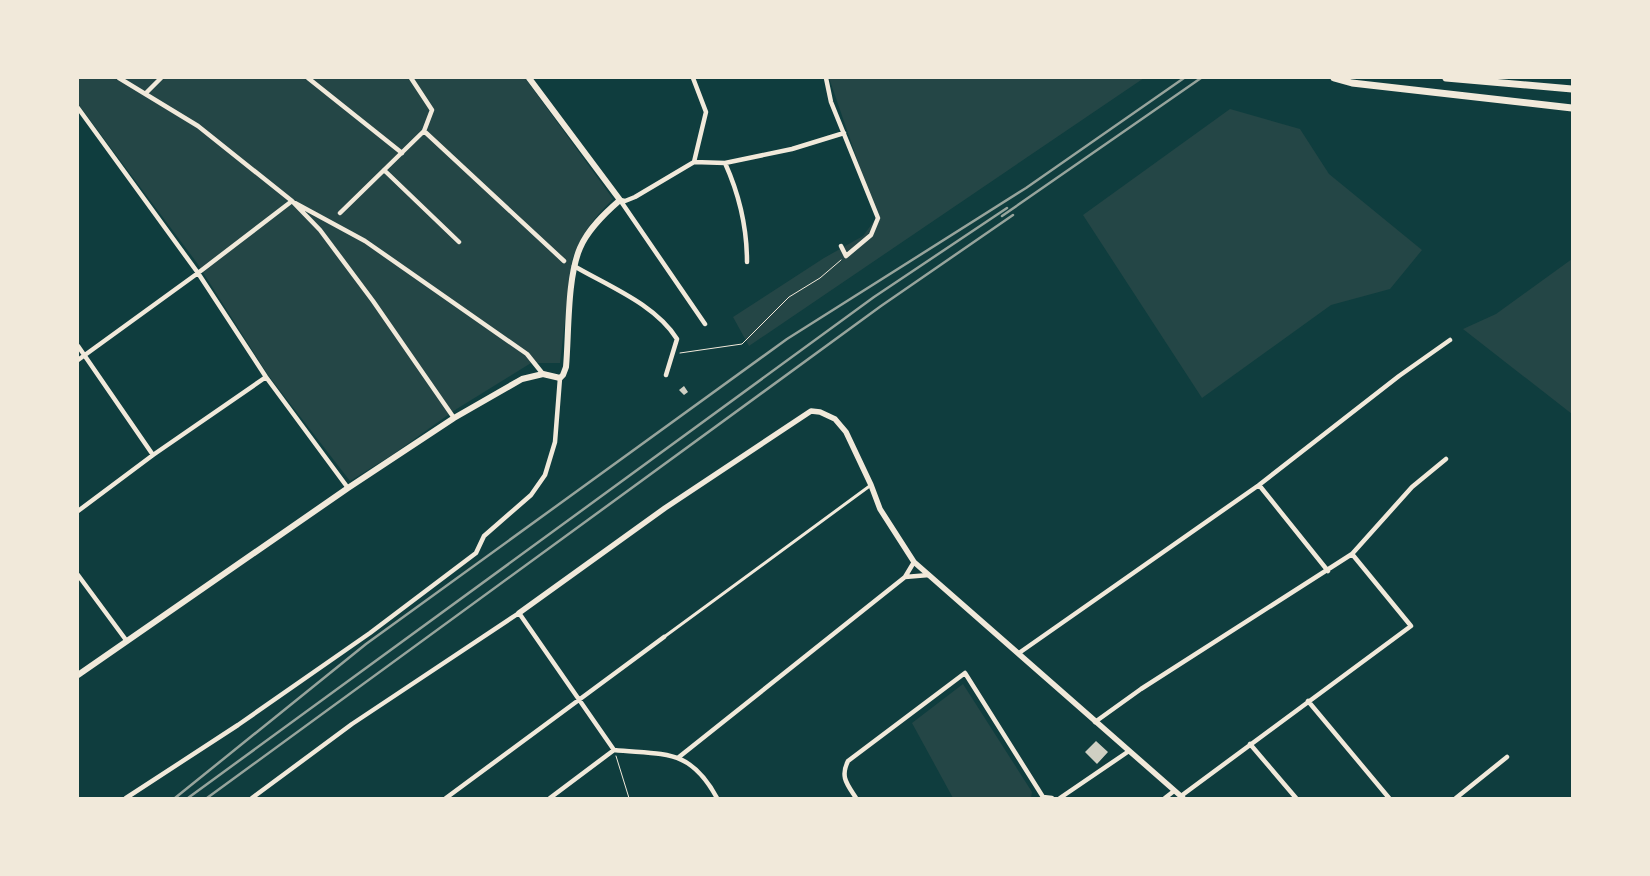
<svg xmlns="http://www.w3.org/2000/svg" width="1650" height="876" font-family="'DM Sans',sans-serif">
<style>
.green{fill:#244646}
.building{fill:#cfcfc3}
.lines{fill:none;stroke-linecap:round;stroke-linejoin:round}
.path{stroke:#f1e9da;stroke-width:1}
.pedestrian{stroke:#f1e9da;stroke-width:3}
.minor{stroke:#f1e9da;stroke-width:4.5}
.tertiary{stroke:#f1e9da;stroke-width:5.5}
.secondary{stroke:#f1e9da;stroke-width:6}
.primary{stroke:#f1e9da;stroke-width:7}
.rail{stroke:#97a49c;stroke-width:2.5}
</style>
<rect width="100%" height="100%" fill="#0f3d3e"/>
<path class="green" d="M78,78H525L613,199C595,216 580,236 572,260L560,363H531L455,410L392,455L350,481L268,375L197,263L78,104Z
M829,78H1144L749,346L733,317L824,258L863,236L877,217Z
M1230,109L1300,129L1329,174L1422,250L1390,289L1331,305L1202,398L1083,215Z
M1572,259V414L1463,329L1496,314Z
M963,684L1032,792L1031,798H953L912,723Z"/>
<path class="building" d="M684,386L688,392L684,395L679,390Z
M1096,741L1108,752L1097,764L1085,752Z"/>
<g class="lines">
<path class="path" d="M680,353L742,344L789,297L820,278L841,260
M616,756L629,798"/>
<path class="pedestrian" d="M664,637L871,485"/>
<path class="minor" d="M119,78L198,126L292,201L320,230L373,301L454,418
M308,78L402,153
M411,78L432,110L424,131L564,261
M693,78L706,112L694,162
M826,78L831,102L878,218L871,235L846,256L841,246
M145,94L161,78
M78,108L198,273L266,377L348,488
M725,163C739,194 747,228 747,262
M384,170L459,242
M620,200L625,201L635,197L694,162L725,163L792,149L844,133
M620,200L705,324
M295,203L365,241L527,354L543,374
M340,213L424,131
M574,266C608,286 655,304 677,339L666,375
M78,346L153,455
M78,360L198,273L292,201
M1259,485L1328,571
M78,511L153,455L266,377
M78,575L126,640
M905,577L929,575
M1019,653L1259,485L1399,376L1450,340
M1308,701L1389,798
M1095,722L1141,689L1352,554L1412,487L1446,459
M1250,744L1296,798
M679,757L905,577L914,562
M1181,796L1411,626L1352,554
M126,798L238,725L370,633L476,553L484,536L531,495L545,475L555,442L560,378
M252,798L352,724L519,613L614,750
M446,798L664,637
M550,798L614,750C665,755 690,748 717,798
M856,798C847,784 840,777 848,761L965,673L1043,797L1052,798
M1060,798L1129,751
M1165,798L1174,791
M1456,798L1507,757"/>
<path class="tertiary" d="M519,613L665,508L811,411L820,412L835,419L846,432L871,485L880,509L914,562L1183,798"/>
<path class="secondary" d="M78,675L348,488L454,418L522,379L543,374L560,378L563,375L566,367C569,333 567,278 580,248C588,229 605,213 620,200L529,78"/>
<path class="primary" d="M1334,78L1352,83L1572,108
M1446,78L1572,89"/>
<path class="rail" d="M1002,216L1201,78
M175,798L366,644L787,339L1026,188L1184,78
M188,798L874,297L1007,208
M207,798L881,306L1013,215"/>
</g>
<rect width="1650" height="876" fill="none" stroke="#f1e9da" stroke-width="158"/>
</svg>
